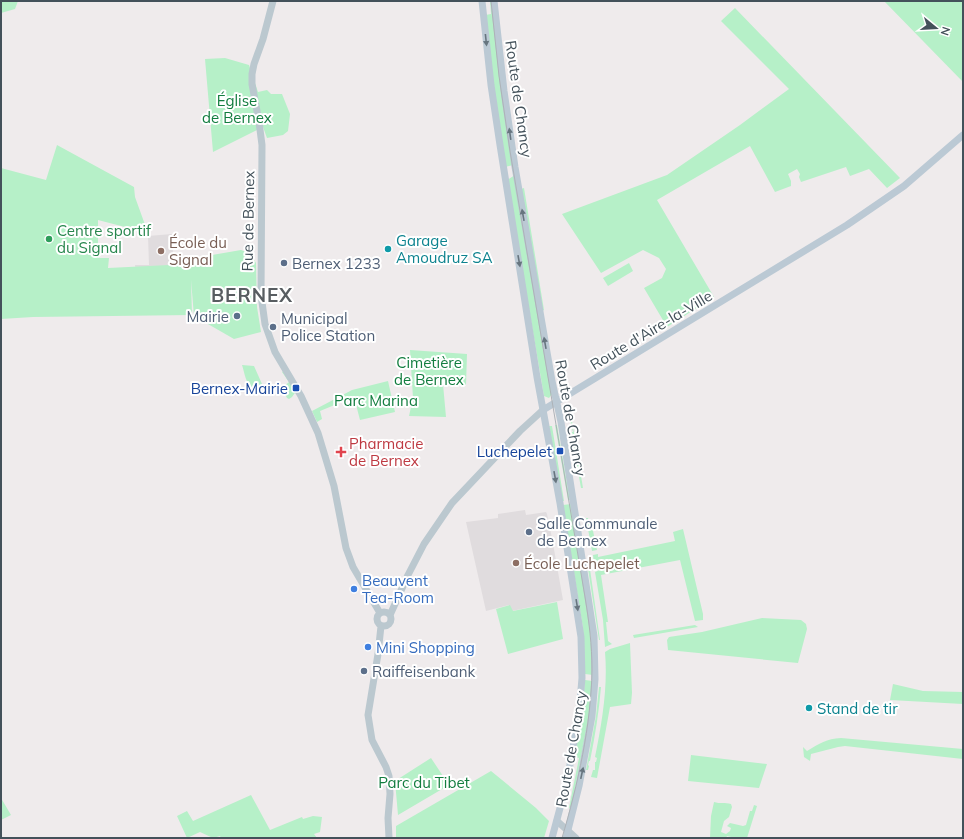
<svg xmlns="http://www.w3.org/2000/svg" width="964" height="839" font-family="Mulish,sans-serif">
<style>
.education{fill:#e0dcde}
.green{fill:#b6f0c8}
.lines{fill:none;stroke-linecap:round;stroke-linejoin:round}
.tertiary{stroke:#bbc8cf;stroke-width:7}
.secondary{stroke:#bbc9d4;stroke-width:7}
.tram{stroke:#adb2b7;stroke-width:1}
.oneway{fill:#67757f}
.leisure-dot{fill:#2e9e5b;stroke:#fff;stroke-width:1.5}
.culture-dot{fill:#0f9aa8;stroke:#fff;stroke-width:1.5}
.education-dot{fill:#8d6e63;stroke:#fff;stroke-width:1.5}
.service-dot{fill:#5c6f8a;stroke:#fff;stroke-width:1.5}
.transit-dot{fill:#1a4fb4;stroke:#fff;stroke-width:1.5}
.health-dot{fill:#e0444e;stroke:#fff;stroke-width:1.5}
.shop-dot{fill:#3f7fe0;stroke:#fff;stroke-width:1.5}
.labels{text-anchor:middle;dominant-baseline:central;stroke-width:4;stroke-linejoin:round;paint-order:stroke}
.street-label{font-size:15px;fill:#43515a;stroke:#fff}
.park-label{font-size:15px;fill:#127d3f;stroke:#fff}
.leisure-label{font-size:15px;fill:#27864d;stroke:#fff;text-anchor:start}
.culture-label{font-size:15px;fill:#0d838f;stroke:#fff;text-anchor:start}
.education-label{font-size:15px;fill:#785e54;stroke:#fff;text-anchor:start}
.service-label{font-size:15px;fill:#4e5e75;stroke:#fff;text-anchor:start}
.transit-label{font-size:15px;fill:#164399;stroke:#fff;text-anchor:end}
.health-label{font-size:15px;fill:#be3a42;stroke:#fff;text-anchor:start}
.shop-label{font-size:15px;fill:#366cbe;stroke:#fff;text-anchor:start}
.district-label{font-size:19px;font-weight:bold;letter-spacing:1px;fill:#585d61;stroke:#fff}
</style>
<rect width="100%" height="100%" fill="#efebec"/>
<path class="education" d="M172,234L174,274L136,277L135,265H149L148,236Z
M525,510L526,515L546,512L547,514L552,538L563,600L512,611L509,605L486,611L466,522L498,518V514Z"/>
<path class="green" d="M1,1H18L15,9L1,13Z
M490,1H492L513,165L505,167L497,113L485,15L491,14Z
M884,1H963V82Z
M735,8L900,178L887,188L869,169L850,176L846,167L801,182L799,177L800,174L797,169L788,174L791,181V186L775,192L750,146L657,200L714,297L667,327L644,288L662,278L666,269L659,258L643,250L601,273L562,214L667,175L740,125L789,89L721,21Z
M225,58L249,65L258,92L267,90L271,94H282L290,114L288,131L283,135L267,138L263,127L213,152L205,59Z
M57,145L134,187L135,197L148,233L98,220V258H109L108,268L189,264V259L241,250L251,254L256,263L257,307L261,332L234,339L194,316L191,280L192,315L33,317L1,319V168L46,180Z
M515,175L552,394L549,398L544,396L507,180Z
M524,188L544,310L542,311L521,189Z
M629,263L633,271L608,286L603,278Z
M410,350L467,354L466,385L443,384L446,417L409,416L413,398Z
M242,365L254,366L262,384L254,389C245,383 245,374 242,365Z
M285,370L297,390L292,397L289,399L287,398L282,388L289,382L282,372Z
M388,381L395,412L360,420L354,397L320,411L322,419L317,422L312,411L352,390Z
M569,415H571L583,488H581L571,432H573L572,428H571L570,424H571Z
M555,425H557L570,500H568Z
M549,426H552L564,501H562Z
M571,504L589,614L593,675L585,674L583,628L563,505Z
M586,518H588L590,527L592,526L597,550L592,551Z
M683,529L703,614V620L695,621L680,560L601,575L608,622H606L608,641L612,644L605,647L603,620L595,572L600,570L599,563H594L593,555L598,554V557L675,541L673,532Z
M588,569H590L600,640H599Z
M557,602L563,639L508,654L496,609L510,605L513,611Z
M762,618L801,620L806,624L807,629L798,663L668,650L667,640L669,637L702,632Z
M695,625L698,627L634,638L633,635Z
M630,643L632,693L631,704L610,707L597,778L591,777L593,770H595V762H596L597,758L595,757C602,723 608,687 605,652L610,649Z
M585,680L593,681L590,710L571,809L569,808L579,758L575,757L582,711Z
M893,684L923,691L963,692V704L890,700Z
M599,687H601C599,712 595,736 590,761H589L588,765L589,766L588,770H586L596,716Z
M841,738L963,749V759L845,746L838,747L811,754L810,761L804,757L803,747L807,751C820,743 826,739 841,738Z
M691,755L767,764L759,788L688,781Z
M431,758L449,785L398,815L395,781Z
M491,771L536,808L549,821L544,838H396V826Z
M251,795L270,830L302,817L303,819L313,816L322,817L320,832L314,834L317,838H221L220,836L213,838L200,832L187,838L177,816L187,811L193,821Z
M1,798L11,815L1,820Z
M714,802C720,804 725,802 731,804L732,807L729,817L724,821L721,832L726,834L730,831L731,828L727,826L730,823L743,826L746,825L750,811H752L754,805L757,806L747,838H735L727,836L726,838H710L711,816Z"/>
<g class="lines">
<path class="tertiary" d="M273,1L263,39L254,64L252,74V84L259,122L262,145L261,295L265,324L275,352L301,396L318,433L334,486L346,548L353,567L380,613
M377 619a7 7 0 1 1 14 0a7 7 0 1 1-14 0Z
M390,615L408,575L424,544L452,503L520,431L543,410
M381,626L378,654L368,715L372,740L386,767L389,776L390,794L388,818L389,838
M557,821L576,838"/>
<path class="secondary" d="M482,1L491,85L500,145L537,377L560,503L581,637L582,678L579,713L567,782L552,838
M494,1L504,91L515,167L552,381L561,422L594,636L595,679L592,716L579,786L566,838
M543,410L847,225L904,186L963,135"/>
<path class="tram" d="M491,1L499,76L510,151L585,597C589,621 592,645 592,670C591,726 578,784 562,838"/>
</g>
<defs><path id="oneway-solid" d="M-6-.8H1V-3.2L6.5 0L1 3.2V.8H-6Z"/></defs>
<g class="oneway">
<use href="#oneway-solid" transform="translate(486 40) rotate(84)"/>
<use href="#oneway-solid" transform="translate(510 134) rotate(-98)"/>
<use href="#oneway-solid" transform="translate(523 215) rotate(-100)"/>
<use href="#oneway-solid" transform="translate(519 261) rotate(80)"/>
<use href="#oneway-solid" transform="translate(545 343) rotate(-100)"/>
<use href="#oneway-solid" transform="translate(555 477) rotate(80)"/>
<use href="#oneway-solid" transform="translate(577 605) rotate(81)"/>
<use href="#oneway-solid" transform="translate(582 773) rotate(-78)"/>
</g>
<circle class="leisure-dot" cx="49" cy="239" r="4"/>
<g class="culture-dot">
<circle cx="388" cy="249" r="4"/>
<circle cx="809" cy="708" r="4"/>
</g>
<g class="education-dot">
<circle cx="161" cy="251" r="4"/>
<circle cx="516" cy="563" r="4"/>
</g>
<g class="service-dot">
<circle cx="284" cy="263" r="4"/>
<circle cx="237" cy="316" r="4"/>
<circle cx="273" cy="327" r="4"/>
<circle cx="529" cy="532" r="4"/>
<circle cx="364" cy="671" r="4"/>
</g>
<g class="transit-dot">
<rect x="292" y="384" width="8" height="8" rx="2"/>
<rect x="556" y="447" width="8" height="8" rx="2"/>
</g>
<path class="health-dot" d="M339 446h4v4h4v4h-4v4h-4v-4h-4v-4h4z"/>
<g class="shop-dot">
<circle cx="354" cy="589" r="4"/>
<circle cx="368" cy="647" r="4"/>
</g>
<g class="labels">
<g class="street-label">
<text transform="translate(519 99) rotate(82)">Route de Chancy</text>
<text transform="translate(248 221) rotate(-89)">Rue de Bernex</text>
<text transform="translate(651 330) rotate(-31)">Route d'Aire-la-Ville</text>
<text transform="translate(571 418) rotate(80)">Route de Chancy</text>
<text transform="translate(571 749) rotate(-80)">Route de Chancy</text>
</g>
<g class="park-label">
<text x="237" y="100">Église<tspan x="237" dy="17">de Bernex</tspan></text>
<text x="429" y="362">Cimetière<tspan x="429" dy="17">de Bernex</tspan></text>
<text x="376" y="400">Parc Marina</text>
<text x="424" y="782">Parc du Tibet</text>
</g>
<g class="leisure-label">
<text x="57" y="230">Centre sportif<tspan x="57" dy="17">du Signal</tspan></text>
</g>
<g class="culture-label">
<text x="396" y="240">Garage<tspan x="396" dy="17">Amoudruz SA</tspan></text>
<text x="817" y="708">Stand de tir</text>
</g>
<g class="education-label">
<text x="169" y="242">École du<tspan x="169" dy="17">Signal</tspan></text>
<text x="524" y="563">École Luchepelet</text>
</g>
<g class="service-label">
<text x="292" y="263">Bernex 1233</text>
<text x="229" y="316" text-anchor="end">Mairie</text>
<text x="281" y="318">Municipal<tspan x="281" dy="17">Police Station</tspan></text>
<text x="537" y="523">Salle Communale<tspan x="537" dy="17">de Bernex</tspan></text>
<text x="372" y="671">Raiffeisenbank</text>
</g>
<g class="transit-label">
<text x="288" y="388">Bernex-Mairie</text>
<text x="552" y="451">Luchepelet</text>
</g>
<g class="health-label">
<text x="349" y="443">Pharmacie<tspan x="349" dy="17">de Bernex</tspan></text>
</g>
<g class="shop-label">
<text x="362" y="580">Beauvent<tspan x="362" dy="17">Tea-Room</tspan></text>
<text x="376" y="647">Mini Shopping</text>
</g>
<g class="district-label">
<text x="252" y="295">BERNEX</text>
</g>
</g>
<rect width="964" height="839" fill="none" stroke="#43515a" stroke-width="4"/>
<g transform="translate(936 28) rotate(108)" stroke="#ffffff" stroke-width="3" paint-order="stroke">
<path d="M0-3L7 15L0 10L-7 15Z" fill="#43515a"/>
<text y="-6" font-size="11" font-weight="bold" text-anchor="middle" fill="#43515a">N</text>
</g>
</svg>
